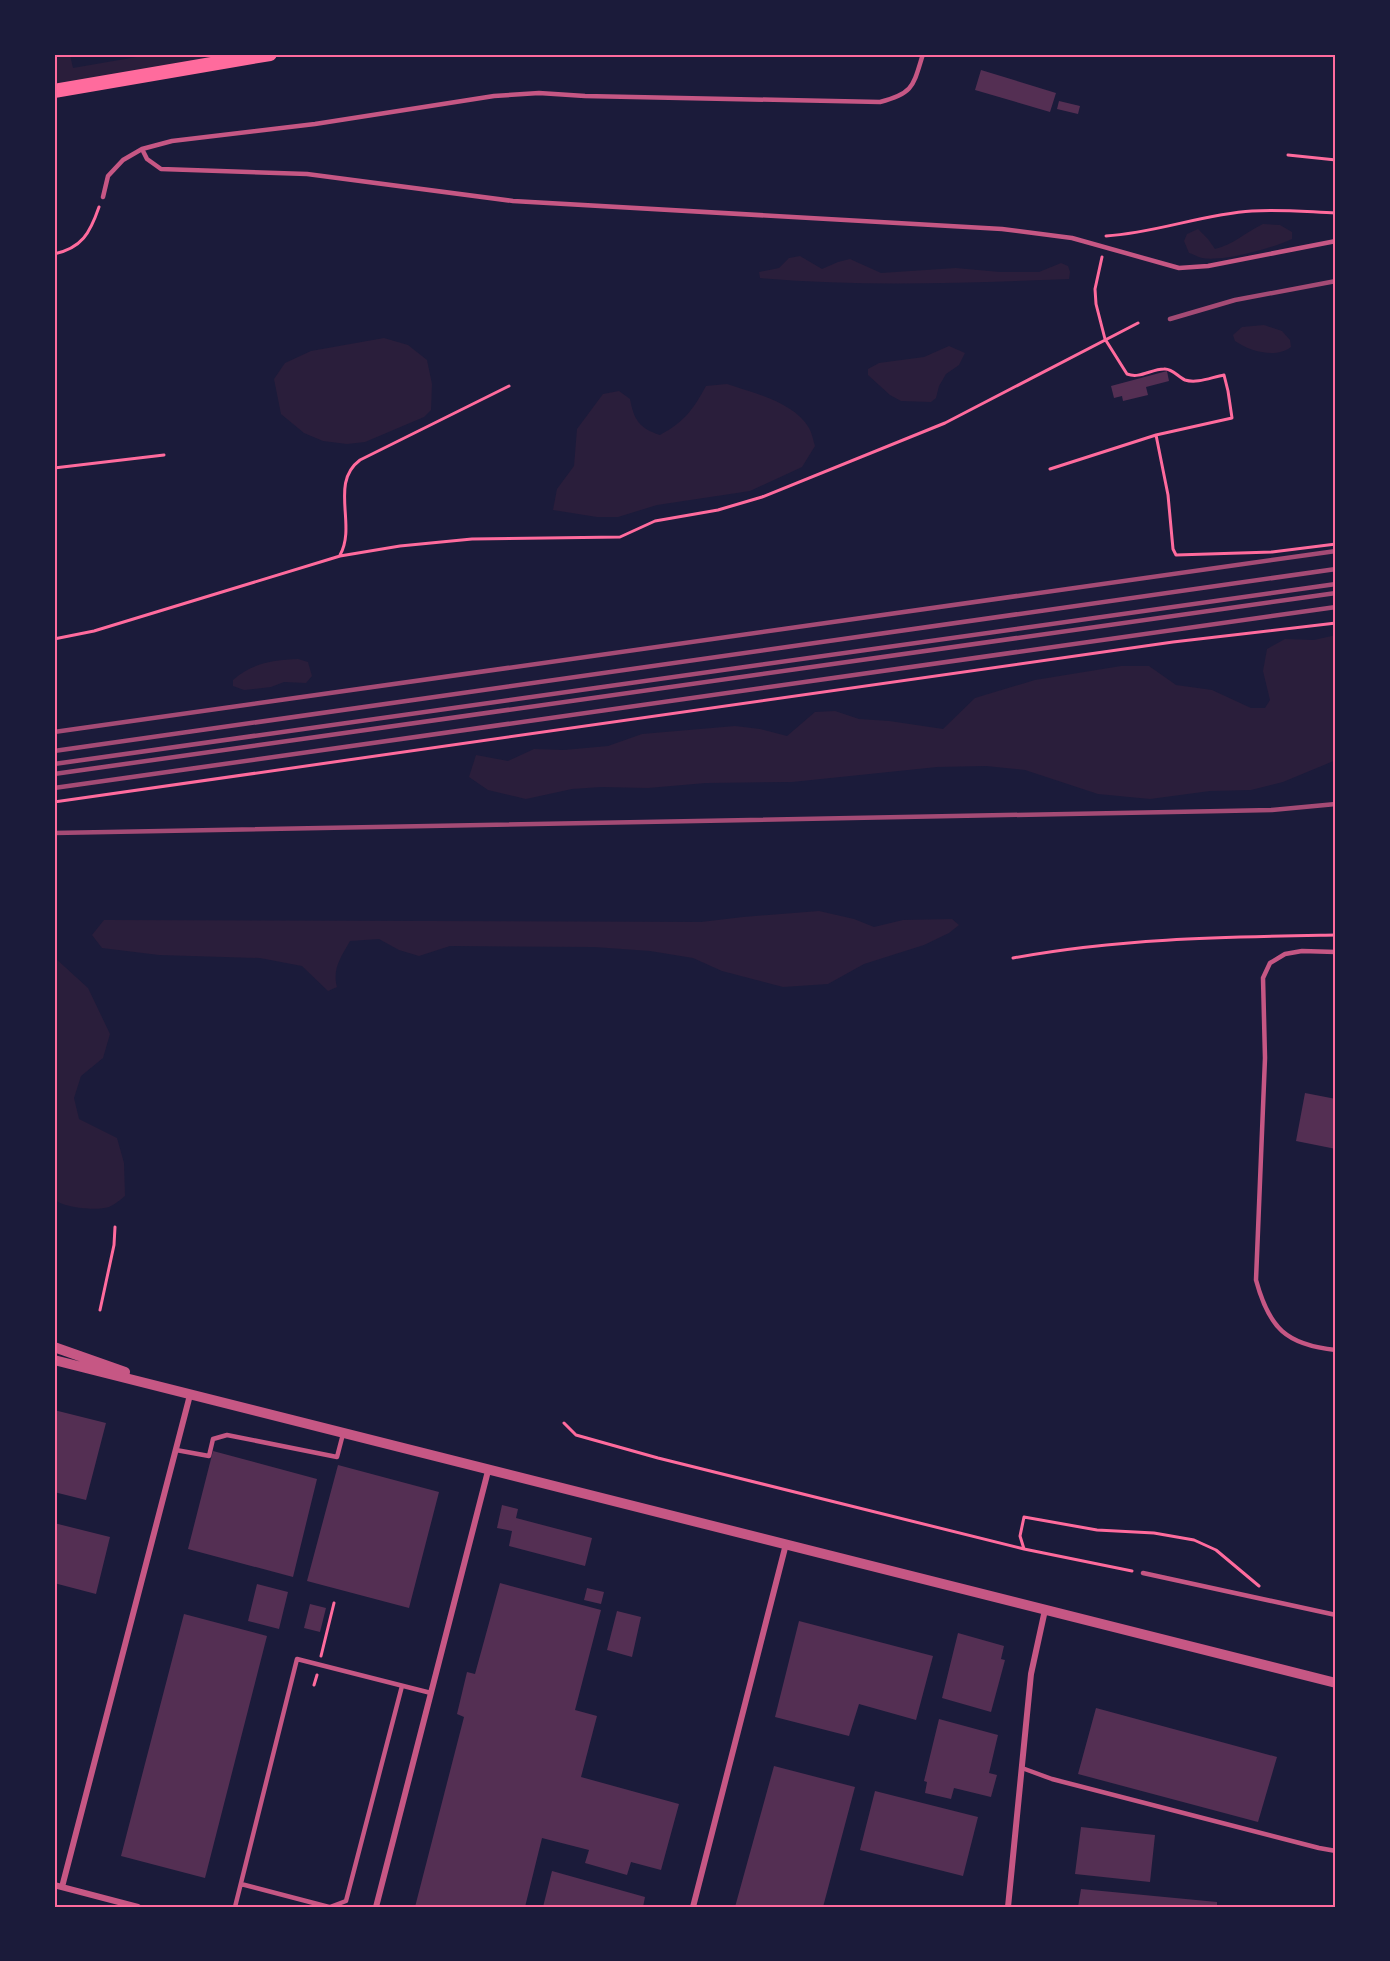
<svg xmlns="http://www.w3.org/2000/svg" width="1390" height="1961" font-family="Poppins,sans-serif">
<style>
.green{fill:#2a1e3b}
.building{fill:#542f53}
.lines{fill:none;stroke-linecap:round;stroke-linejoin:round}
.path{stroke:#ff6b9d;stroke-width:3}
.service{stroke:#c65784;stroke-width:4.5}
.minor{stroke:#c65784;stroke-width:6}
.tertiary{stroke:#c65784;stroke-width:10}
.primary{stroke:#ff6b9d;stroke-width:14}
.rail{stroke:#a44b75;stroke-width:4.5}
.neatline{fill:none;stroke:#ff6b9d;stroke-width:2}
</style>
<rect width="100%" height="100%" fill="#1b1b3a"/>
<path class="green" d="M60,54H72L70,55L73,68L154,54H241L54,86V61Z
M1263,224L1280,225L1292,232V239C1273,248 1223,262 1202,258C1198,257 1193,254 1189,253L1184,241L1187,234L1198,229L1208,239L1215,249C1233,245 1246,232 1263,224Z
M800,256L822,269L838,262L850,259L881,273L956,268L1000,272H1039L1061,263L1068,266L1070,272L1069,279C966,283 863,287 760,278L759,272L779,268L789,258Z
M1264,325L1282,331L1290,340L1291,347C1276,359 1249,351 1235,341L1233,335L1242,327Z
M384,338L408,345L427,360L432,384L431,410L424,417L365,442L347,444L323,441L304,433L281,414L274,379L285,363L311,351Z
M949,346L965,353L959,365L946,374L939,386L936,398L931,402L901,401L890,395L868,375V369L879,363L924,357Z
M727,384C753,393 794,402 809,428C812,433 813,440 815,446L802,467L750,491L657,505L618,517H597L553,510L557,489L574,466L577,429L603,394L619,391L630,399C634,420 639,428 660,435C684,422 693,410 706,386Z
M1336,635V760L1283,782L1251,790L1210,791L1150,799L1098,794L1025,770L986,766L937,767L792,782L706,783L648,788L601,787L572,789L526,799L488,790L469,777L476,755L508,761L534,749L564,750L608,746L642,734L735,726L760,729L787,736L815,712L835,711L859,719L889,721L943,729L975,698L1035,680L1121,666H1149L1176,685L1212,690L1251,708H1265L1270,700L1263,671L1267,649L1285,639L1314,640Z
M298,659L308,662L312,676L306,683L284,682L271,687L244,690L233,686V680C252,663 273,660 298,659Z
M819,911L854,919L874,927L903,920L952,919L959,925L949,933L924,945L864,964L828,984L783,987L722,971L693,958L650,951L594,947L450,946L419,956L399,950L379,939L350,941C341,957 332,969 337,987L328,991L302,966L260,958L159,955L102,948L92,935L104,920L701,922L743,917Z
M54,957L88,988L110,1034L103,1058L81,1076L74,1098L79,1119L117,1138L124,1163L125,1196C120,1200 114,1205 109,1207C96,1211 63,1208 54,1199Z"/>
<path class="building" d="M981,70L1056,93L1050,112L975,90Z
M1059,101L1080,106L1078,114L1057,109Z
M1167,371L1169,381L1146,387L1148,395L1123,401L1122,396L1114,398L1111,386Z
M1305,1093L1336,1099V1149L1296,1141Z
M54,1410L106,1423L86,1500L54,1492Z
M213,1451L317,1479L293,1577L188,1549Z
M338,1465L439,1492L409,1608L307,1581Z
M502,1505L518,1509L516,1518L592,1538L585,1566L509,1546L512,1531L497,1528Z
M54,1523L110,1537L96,1594L54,1583Z
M500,1583L601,1610L575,1710L597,1716L581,1777L679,1804L661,1870L631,1862L627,1875L585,1863L589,1850L542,1838L525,1907H415L464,1717L457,1714L467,1672L475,1674Z
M257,1584L288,1592L279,1629L248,1621Z
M587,1588L604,1592L601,1604L584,1600Z
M310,1604L326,1608L320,1632L304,1628Z
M617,1611L641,1617L632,1657L607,1650Z
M184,1614L267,1636L205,1878L121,1856Z
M799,1621L933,1656L916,1720L859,1704L849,1736L775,1717Z
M958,1633L1004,1646L1001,1659L1005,1660L991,1712L942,1698Z
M1096,1708L1277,1757L1258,1822L1078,1774Z
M939,1719L998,1735L989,1773L997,1775L991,1797L954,1788L951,1799L925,1793L927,1782L924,1781Z
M774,1766L855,1787L823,1907H735Z
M875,1791L978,1817L963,1876L860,1850Z
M1081,1827L1155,1835L1150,1882L1075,1874Z
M552,1871L645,1897L643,1907H543Z
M1081,1889L1217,1902V1907H1078Z"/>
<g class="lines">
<path class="path" d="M1288,155L1336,160
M1106,236C1156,233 1203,214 1252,211C1280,209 1309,212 1336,213
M54,254C82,248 90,233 99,207
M1156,435L1168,495L1173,549L1176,555L1272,552L1336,544
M54,468L164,455
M1050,469L1156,435L1232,418L1228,391L1224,375C1212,377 1197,384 1185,380C1178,377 1172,368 1164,369C1151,369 1140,379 1127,374L1105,339L1096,304L1095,289L1102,257
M340,555C357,525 329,483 360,460L509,386
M54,639L94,631L340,556L400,546L472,539L620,537L655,521L718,510L762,497L945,423L1138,323
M54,802L1173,642L1336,623
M1013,958C1121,938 1227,937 1336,935
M100,1310L114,1245L115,1227
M564,1423L576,1435L658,1458L1024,1549
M1132,1571L1024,1549L1020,1536L1024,1517L1097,1530L1154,1533L1194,1540L1216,1550L1259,1586
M321,1656L334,1603
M314,1685L317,1675"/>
<path class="service" d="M142,149L147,159L161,169L307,174L513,201L1002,229L1072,238L1179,268L1208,266L1336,241
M103,197L108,176L123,160L142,149L172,141L315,124L494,96L539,93L585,96L880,102C914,93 913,86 923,54
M1336,952L1302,951L1285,954L1270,963L1263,978L1265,1058L1256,1280C1269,1328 1286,1345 1336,1350
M176,1450L209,1456L213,1439L227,1435L337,1457L343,1434
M1143,1573L1336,1615
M1022,1768L1052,1779L1319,1848L1336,1851
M241,1884L329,1907
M235,1907L297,1659L431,1693
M330,1907L346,1901L402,1686"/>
<path class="minor" d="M54,1885L138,1907
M62,1887L190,1395
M376,1907L488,1471
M693,1907L786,1544
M1008,1907L1031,1674L1045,1610"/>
<path class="tertiary" d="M54,1347L125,1372
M54,1360L1336,1683"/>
<path class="primary" d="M54,91L270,54"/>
<path class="rail" d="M1170,319L1235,300L1336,281
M54,732L1336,551
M54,751L1336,569
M54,764L1336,584
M54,774L1336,593
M54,788L1336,607
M54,833L1223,811L1272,810L1336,804"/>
</g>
<rect width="1390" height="1961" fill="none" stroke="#1b1b3a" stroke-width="111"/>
<rect x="56" y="56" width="1278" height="1850" class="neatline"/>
</svg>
